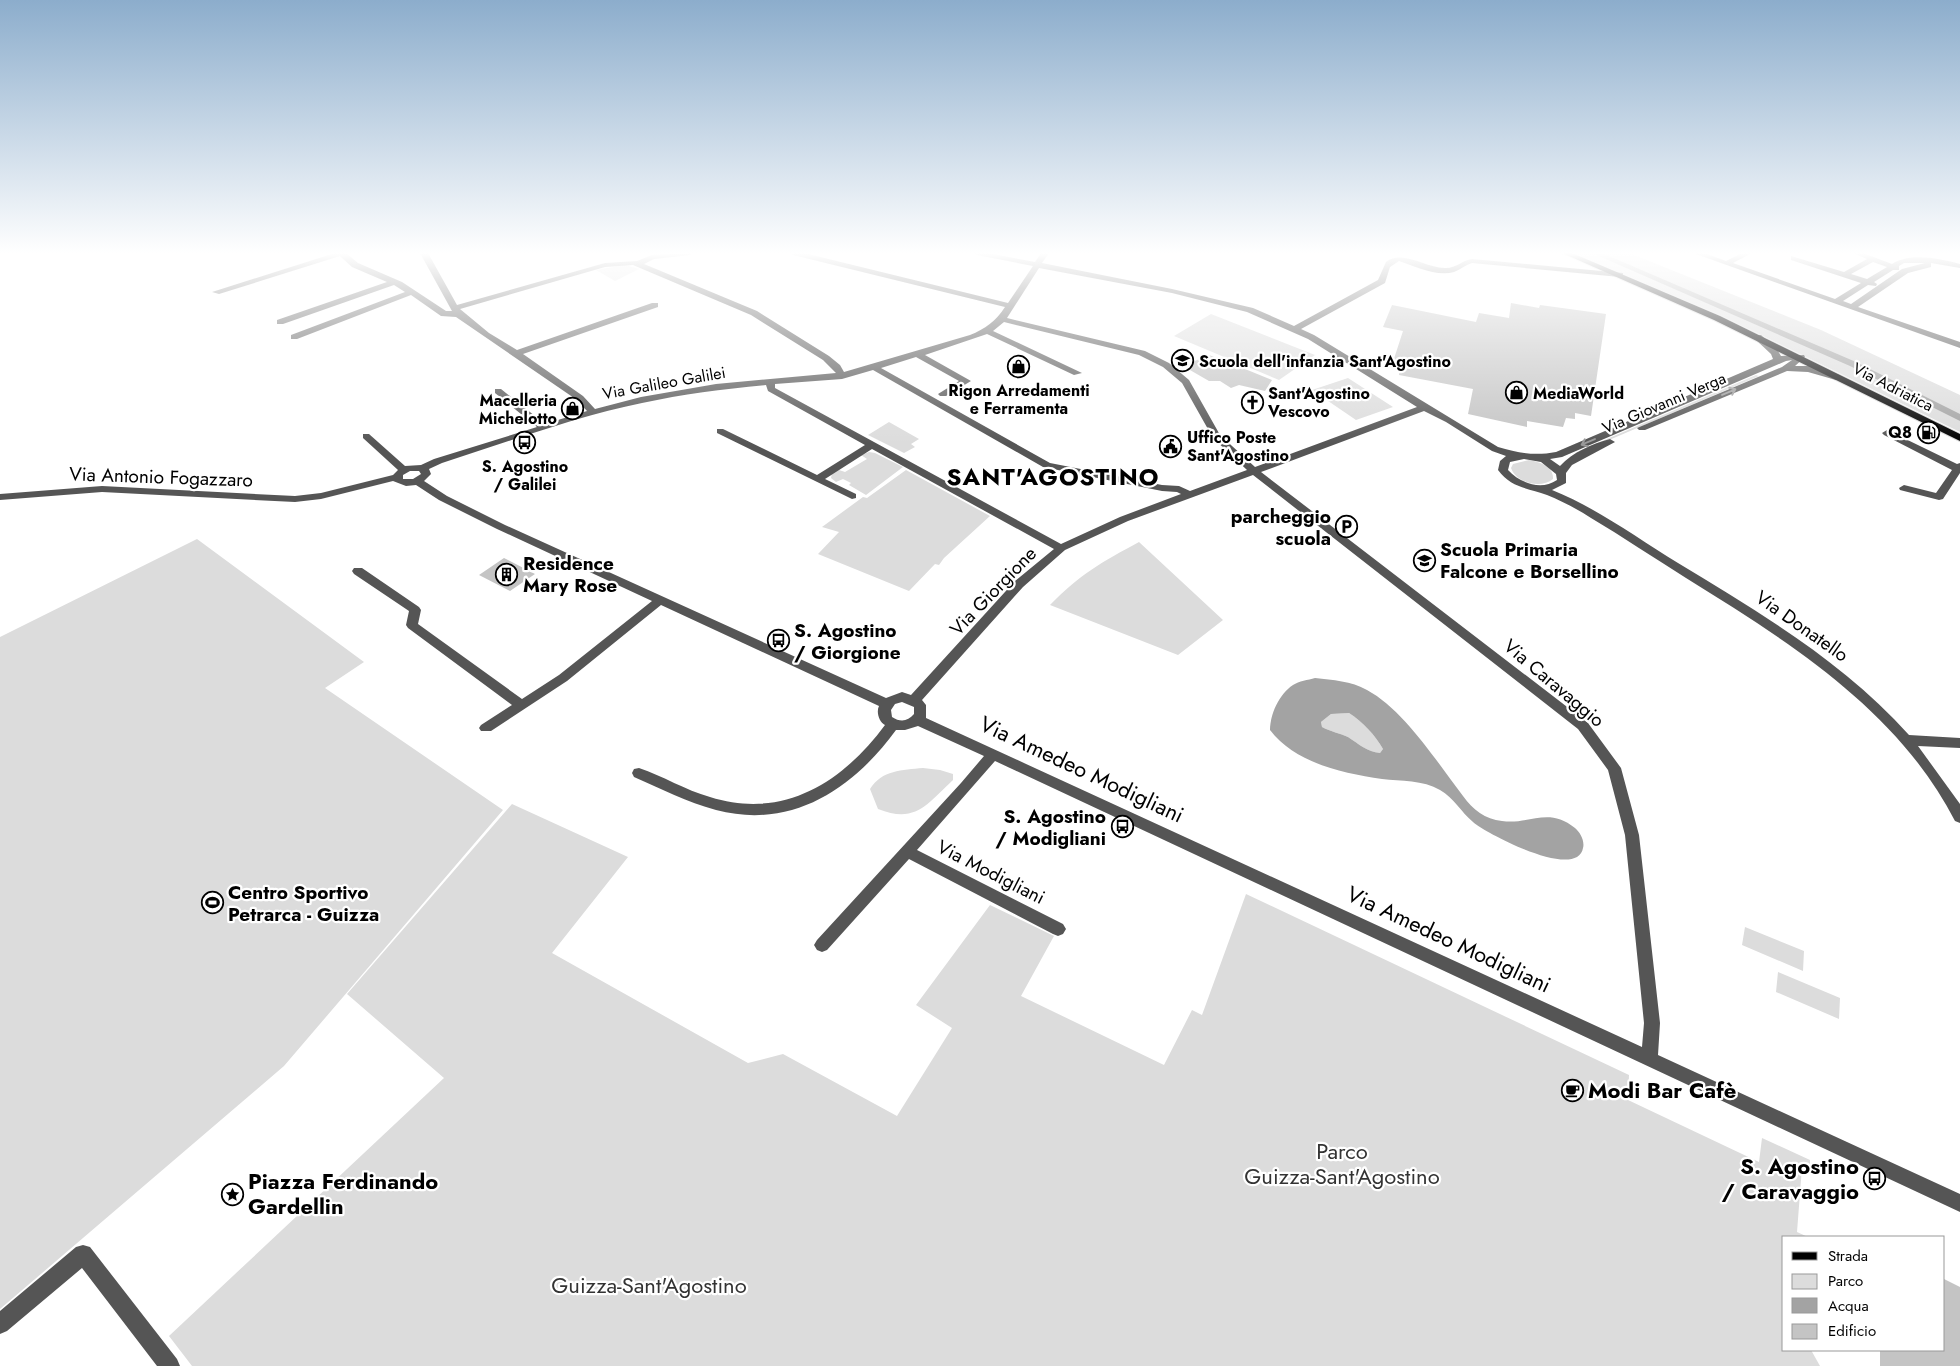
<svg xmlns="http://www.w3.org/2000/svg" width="1960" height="1366" font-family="Jost,sans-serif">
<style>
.green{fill:#dcdcdc}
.water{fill:#a3a3a3;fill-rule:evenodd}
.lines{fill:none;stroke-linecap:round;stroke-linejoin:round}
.canal{fill:#a3a3a3;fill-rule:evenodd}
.building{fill:#c4c4c4}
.major-casing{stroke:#dbdbdb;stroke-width:2}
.minor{fill:#555;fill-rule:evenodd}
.major{fill:#000;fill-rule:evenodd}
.oneway{stroke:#999}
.labels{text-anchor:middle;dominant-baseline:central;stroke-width:4.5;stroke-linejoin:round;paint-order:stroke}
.far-poi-label{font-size:16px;font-weight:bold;fill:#000;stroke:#fff;text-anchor:start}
.far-street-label{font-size:16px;fill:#000;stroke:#fff}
.street-label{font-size:19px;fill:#000;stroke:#fff}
.poi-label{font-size:19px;font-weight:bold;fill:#000;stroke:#fff;text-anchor:start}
.near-street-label{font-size:22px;fill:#000;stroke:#fff}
.near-poi-label{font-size:22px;font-weight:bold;fill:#000;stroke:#fff;text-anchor:start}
.near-park-label{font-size:22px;fill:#333;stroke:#fff}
.district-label{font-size:24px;font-weight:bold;letter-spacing:1px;fill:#000;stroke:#fff}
</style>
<rect width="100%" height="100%" fill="#fff"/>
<path class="green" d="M1573,253H1629L1821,330L1960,395V432L1720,315Z
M625,265L639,269L615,281L596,270Z
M1211,314L1315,355L1279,380L1174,336Z
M1756,375L1759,376L1581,452L1579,451Z
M1348,378L1393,407L1356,420L1312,390Z
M889,422L919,439L911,444L915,447L904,453L868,435Z
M869,452L875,453L903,467L866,495L849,485L851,483L843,479L836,482L831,478L832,473L839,470L845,472L867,459L861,455Z
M1529,460C1539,462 1554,466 1553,479C1541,489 1516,483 1511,468L1513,464Z
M906,470L990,516L944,558L939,565L935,564L909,591L818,554L839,532L822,527L863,497L867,498Z
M197,539L364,662L325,688L503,810L284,1066L0,1309V637Z
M1139,542L1223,620L1178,655L1050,605C1080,574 1102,562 1139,542Z
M1349,713C1363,722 1375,735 1383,749L1380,753C1367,752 1359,744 1348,737C1340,733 1331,732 1322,727L1321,722L1331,714Z
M923,768L940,770L953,774V780C927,804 916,824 878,809L870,789C882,770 902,770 923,768Z
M512,804L628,857L552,953L748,1063L783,1054L897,1116L952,1028L916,1005L990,905L1054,936L1021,996L1164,1065L1192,1010L1202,1015L1246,894L1629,1075L1628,1100L1759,1162L1762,1138L1810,1160V1170L1802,1167L1797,1232L1808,1237H1784V1350H1811L1820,1366H192L169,1336L444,1078L347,994Z
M1745,927L1804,951L1803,971L1742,945Z
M1778,972L1840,998L1839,1019L1776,992Z"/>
<path class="water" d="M1315,678C1333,680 1351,681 1367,690C1404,710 1437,762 1463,796C1473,810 1485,819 1502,821C1530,825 1548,806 1575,828C1580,832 1585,841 1583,848C1577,881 1487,834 1473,822C1461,812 1454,798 1440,790C1423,780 1401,781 1382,779C1342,773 1295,763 1270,730C1270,715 1279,694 1293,685C1299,681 1308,680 1315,678ZM1349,713C1363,722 1375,735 1383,749L1380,753C1367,752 1359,744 1348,737C1340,733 1331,732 1322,727L1321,722L1331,714Z"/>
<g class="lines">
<path class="canal" d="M1592,253H1602L1856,362L1960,414V421L1850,366Z"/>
</g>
<path class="building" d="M1511,303L1539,308L1540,305L1606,314L1591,416L1575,413V419L1566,418L1563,427L1527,421V427L1468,414L1473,389L1399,375L1400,370L1391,368L1403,331L1383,327L1392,305L1476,322L1479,313L1509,318Z
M1209,355L1245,369L1272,380L1265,391L1239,385L1231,388L1220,381H1209L1183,366Z
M504,558L535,574L510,591L479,575Z
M1944,1279L1960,1287V1366H1880V1350H1944Z"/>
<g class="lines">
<defs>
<path id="major" d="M1562,253H1572L1720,316L1960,434V441L1714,320Z"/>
</defs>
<use href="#major" class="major-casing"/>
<path class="minor" d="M335,253H346L358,263L402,282L446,311H452L420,253H428L457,305L605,263L637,261L652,255L694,253L690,255L654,259L644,264L757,311L829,356L840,365L844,372L970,335C985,329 996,321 1005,307L793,255L792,253H804L1008,303L1033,266L977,255L973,253H987L1035,262L1041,253H1049L1042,263L1172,289L1253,308L1294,326L1378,280L1386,262C1403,249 1427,269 1446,268C1456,268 1463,260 1472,259L1623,273V277H1620L1472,263C1465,265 1460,270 1454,272C1436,277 1415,266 1399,261L1390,267L1385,283L1301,329L1314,335L1498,447C1518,453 1535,456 1556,452L1773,359L1771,354L1755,339V335H1761L1778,351L1781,356L1804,355L1805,357L1795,366H1809L1839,375L1841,377L1836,380L1808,372L1787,371L1645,430H1639L1637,428L1782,367L1792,360L1786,361L1562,457L1550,459L1560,466C1573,452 1592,444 1610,439L1615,442L1572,465L1566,473V483L1552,490C1597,508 1637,538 1678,563C1760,613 1844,662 1909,735L1960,738V748L1918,746L1960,804V823L1955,821C1898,710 1789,642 1686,578C1654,558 1623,537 1591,518C1577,509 1562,501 1547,495C1528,488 1511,488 1498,470L1500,461L1506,456L1492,451L1446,422L1424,411L1261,472L1588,723L1621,768L1639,835L1660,1023L1658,1055L1960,1194V1212L995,761L917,850L1063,924L1066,929L1063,934L1058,936L1053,934L909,859L827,950L822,952L817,950L814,945L817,940L961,783L984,756L918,726L905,730H896C853,789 792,830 716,810C687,802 661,789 634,777L632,773L634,769L639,768C663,776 685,790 710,797C783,820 842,783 885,725C879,722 876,712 879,706L661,605L567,681L491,731H481L479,728L481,725L512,705L408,628L406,625L409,611L354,574L352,571L354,568H362L419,607L421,610L418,624L522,699L559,675L652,601L497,529L439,500L416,485L406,486L393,481L321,499L295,502L102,492L0,500V494L102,486L295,496L321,493L393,475L398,470L363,438V434H369L405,466L421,465L434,459L537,427L495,393V389H501L545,424L587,411L577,400L456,317L441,316L411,295L297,339H291V335L405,292L394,285L283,324H277V320L387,282L352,267L340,256L219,294L212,292ZM633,265L751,315L823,360L836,373L716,384L641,397L595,409L583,396L523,354L658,307V303H652L517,350L489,333L460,309L605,267ZM1039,268L1172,293L1247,312L1308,339L1417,407L1255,467L1220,435L1189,380L1169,363L1145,351L1007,318ZM1004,322L1139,355L1163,367L1182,383L1213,438L1247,470L1190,491L1179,486L1162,485L1050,463L881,368L916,357L959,381L938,394L940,396H946L971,381L925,355L987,334L1074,375L1082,373L993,331ZM873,370L1043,467L1162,491L1177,492L1181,494L1120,517L1061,544L775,388V384L842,379ZM766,385L768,391L865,445L817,475L723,429H717V433L852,499L856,498V494L825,479L872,449L1054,549L1015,581L911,695L902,692L886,698L505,525L447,496L424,481L431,474L429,469L442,463C508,442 574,417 642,403C683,394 724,389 766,385ZM1524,459L1541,462L1556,474L1557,480C1541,491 1520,483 1508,470L1510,462ZM410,471H419L421,474L413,479H403V475ZM1253,475L1578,729L1608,770L1625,835L1644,1023L1642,1047L926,718V705L922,700L1023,587L1065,550L1128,521ZM902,702L914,707V714C908,721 901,723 892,717L891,710L895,704Z
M1693,253H1704L1726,261L1742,253H1752L1733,263L1835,299L1861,283L1791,260V256L1844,272L1867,259L1853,253H1863L1892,264C1911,252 1940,259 1960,264V268L1931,263V267L1908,273L1858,307L1960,342V348ZM1873,262L1887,267L1867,279L1851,274ZM1904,263H1925L1902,269L1851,304L1843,301L1868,285L1876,286L1877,284L1874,282L1893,270H1899V266Z
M1887,430L1957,464L1960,463V473L1943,499L1939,500L1900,490L1899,488L1904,485L1936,493L1952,470L1884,435L1882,433Z
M83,1245L90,1247L177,1359L180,1366H157L82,1268L7,1331L0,1334V1311L76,1247Z"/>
<use href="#major" class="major"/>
</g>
<defs><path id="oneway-shaft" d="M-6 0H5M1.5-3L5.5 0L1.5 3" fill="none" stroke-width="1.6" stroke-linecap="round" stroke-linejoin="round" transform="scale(1.25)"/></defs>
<g class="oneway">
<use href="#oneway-shaft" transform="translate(1729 392) rotate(-23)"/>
<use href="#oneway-shaft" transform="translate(1588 442) rotate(157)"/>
</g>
<linearGradient id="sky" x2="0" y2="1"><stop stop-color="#8cadcc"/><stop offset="0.57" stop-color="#fff"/><stop offset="1" stop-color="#fff" stop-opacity="0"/></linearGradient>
<rect width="1960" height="444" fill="url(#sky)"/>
<defs>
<symbol id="school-ring" viewBox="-11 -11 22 22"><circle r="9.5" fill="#fff" stroke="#000" stroke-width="1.5"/><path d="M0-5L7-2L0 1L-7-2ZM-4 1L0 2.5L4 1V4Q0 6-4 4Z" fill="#000"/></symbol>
<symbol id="shop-ring" viewBox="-11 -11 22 22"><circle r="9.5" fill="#fff" stroke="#000" stroke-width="1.5"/><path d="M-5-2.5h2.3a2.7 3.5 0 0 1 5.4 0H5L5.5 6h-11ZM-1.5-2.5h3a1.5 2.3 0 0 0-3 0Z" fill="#000"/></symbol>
<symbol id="church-ring" viewBox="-11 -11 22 22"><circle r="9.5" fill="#fff" stroke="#000" stroke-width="1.5"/><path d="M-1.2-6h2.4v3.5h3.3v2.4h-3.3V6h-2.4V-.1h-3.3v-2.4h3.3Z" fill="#000"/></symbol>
<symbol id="fuel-ring" viewBox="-11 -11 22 22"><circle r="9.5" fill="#fff" stroke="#000" stroke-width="1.5"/><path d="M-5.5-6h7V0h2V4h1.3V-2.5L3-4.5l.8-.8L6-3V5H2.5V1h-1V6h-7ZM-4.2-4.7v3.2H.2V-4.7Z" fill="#000"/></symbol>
<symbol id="bus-ring" viewBox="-11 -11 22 22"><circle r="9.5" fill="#fff" stroke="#000" stroke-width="1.5"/><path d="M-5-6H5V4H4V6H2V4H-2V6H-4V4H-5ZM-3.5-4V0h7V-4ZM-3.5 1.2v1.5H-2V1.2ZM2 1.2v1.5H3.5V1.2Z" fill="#000"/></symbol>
<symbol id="civic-ring" viewBox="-11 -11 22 22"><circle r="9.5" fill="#fff" stroke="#000" stroke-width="1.5"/><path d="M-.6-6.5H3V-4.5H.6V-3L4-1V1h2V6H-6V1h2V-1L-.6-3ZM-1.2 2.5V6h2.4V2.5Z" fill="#000"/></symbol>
<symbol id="parking-ring" viewBox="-11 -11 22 22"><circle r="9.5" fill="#fff" stroke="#000" stroke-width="1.5"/><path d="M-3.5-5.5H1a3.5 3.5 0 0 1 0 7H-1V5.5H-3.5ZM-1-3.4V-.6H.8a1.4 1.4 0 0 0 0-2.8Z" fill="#000"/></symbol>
<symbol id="building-ring" viewBox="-11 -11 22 22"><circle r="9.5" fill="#fff" stroke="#000" stroke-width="1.5"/><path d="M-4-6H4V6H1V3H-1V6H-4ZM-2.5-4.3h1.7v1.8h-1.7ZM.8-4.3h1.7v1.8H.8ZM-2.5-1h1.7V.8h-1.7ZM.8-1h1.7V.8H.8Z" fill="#000"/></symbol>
<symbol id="stadium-ring" viewBox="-11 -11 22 22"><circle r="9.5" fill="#fff" stroke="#000" stroke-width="1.5"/><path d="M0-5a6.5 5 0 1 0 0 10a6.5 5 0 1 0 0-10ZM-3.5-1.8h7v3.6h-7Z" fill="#000"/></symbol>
<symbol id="cafe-ring" viewBox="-11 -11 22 22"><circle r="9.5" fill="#fff" stroke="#000" stroke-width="1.5"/><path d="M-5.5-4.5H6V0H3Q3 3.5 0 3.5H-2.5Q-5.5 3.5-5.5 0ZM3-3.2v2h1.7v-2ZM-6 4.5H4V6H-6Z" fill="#000"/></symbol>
<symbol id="sight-ring" viewBox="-11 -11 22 22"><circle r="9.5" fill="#fff" stroke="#000" stroke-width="1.5"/><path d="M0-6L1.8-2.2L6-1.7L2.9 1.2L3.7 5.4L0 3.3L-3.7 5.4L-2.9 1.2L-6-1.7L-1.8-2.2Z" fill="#000"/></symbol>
</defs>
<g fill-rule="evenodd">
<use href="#school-ring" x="1170" y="348" width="25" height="25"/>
<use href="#shop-ring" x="1006" y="354" width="25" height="25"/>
<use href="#shop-ring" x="1504" y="380" width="25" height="25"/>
<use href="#church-ring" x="1240" y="390" width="25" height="25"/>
<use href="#shop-ring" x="560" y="396" width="25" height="25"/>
<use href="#fuel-ring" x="1916" y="420" width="25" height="25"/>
<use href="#bus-ring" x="512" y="430" width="25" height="25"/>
<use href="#civic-ring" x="1158" y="434" width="25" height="25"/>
<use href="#parking-ring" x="1334" y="514" width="25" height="25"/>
<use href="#school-ring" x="1412" y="548" width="25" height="25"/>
<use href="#building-ring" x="494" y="562" width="25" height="25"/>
<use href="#bus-ring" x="766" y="628" width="25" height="25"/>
<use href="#bus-ring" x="1110" y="814" width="25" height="25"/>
<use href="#stadium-ring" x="200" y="890" width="25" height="25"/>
<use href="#cafe-ring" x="1560" y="1078" width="25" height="25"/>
<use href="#bus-ring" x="1862" y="1166" width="25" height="25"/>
<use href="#sight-ring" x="220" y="1182" width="25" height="25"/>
</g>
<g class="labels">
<g class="far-poi-label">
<text x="1199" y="361">Scuola dell'infanzia Sant'Agostino</text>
<text x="1019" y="390" text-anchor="middle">Rigon Arredamenti<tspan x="1019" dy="18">e Ferramenta</tspan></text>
<text x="1268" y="393">Sant'Agostino<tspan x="1268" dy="18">Vescovo</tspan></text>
<text x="1533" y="393">MediaWorld</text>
<text x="557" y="400" text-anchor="end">Macelleria<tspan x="557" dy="18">Michelotto</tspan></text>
<text x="1912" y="432" text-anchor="end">Q8</text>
<text x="1187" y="437">Uffico Poste<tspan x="1187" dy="18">Sant'Agostino</tspan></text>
<text x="525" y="466" text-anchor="middle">S. Agostino<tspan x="525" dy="18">/ Galilei</tspan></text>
</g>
<g class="far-street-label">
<text transform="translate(664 383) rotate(-10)">Via Galileo Galilei</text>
<text transform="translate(1893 387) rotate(27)">Via Adriatica</text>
<text transform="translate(1664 403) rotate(-23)">Via Giovanni Verga</text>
</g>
<g class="street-label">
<text transform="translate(161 477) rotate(2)">Via Antonio Fogazzaro</text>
<text transform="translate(993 591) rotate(-46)">Via Giorgione</text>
<text transform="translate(1802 626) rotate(35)">Via Donatello</text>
<text transform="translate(1554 683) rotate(40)">Via Caravaggio</text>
<text transform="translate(991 872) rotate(27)">Via Modigliani</text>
</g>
<g class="poi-label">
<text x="1331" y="516" text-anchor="end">parcheggio<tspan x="1331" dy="22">scuola</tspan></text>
<text x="1440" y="549">Scuola Primaria<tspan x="1440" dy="22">Falcone e Borsellino</tspan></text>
<text x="523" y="563">Residence<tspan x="523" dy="22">Mary Rose</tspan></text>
<text x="794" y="630">S. Agostino<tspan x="794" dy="22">/ Giorgione</tspan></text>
<text x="1106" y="816" text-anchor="end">S. Agostino<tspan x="1106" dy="22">/ Modigliani</tspan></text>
<text x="228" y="892">Centro Sportivo<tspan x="228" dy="22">Petrarca - Guizza</tspan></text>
</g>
<g class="near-street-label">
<text transform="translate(1082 769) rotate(25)">Via Amedeo Modigliani</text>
<text transform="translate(1449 939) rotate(25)">Via Amedeo Modigliani</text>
</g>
<g class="near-poi-label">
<text x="1588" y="1090">Modi Bar Cafè</text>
<text x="1859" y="1166" text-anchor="end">S. Agostino<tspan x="1859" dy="25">/ Caravaggio</tspan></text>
<text x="248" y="1181">Piazza Ferdinando<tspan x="248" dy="25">Gardellin</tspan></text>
</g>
<g class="near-park-label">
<text x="1342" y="1151">Parco<tspan x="1342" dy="25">Guizza-Sant'Agostino</tspan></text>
<text x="649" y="1285">Guizza-Sant'Agostino</text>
</g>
<g class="district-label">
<text x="1053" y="476">SANT'AGOSTINO</text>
</g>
</g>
<rect x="1782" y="1236" width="162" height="115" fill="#ffffff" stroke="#999999"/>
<rect x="1792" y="1252" width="25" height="8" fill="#000000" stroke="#999999"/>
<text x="1828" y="1261" font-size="15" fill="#000000">Strada</text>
<rect x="1792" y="1274" width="25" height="15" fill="#dcdcdc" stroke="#999999"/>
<text x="1828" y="1286" font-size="15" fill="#000000">Parco</text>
<rect x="1792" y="1298" width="25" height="15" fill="#a3a3a3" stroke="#999999"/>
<text x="1828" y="1311" font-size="15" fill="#000000">Acqua</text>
<rect x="1792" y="1324" width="25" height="15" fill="#c4c4c4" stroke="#999999"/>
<text x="1828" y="1336" font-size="15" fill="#000000">Edificio</text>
</svg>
